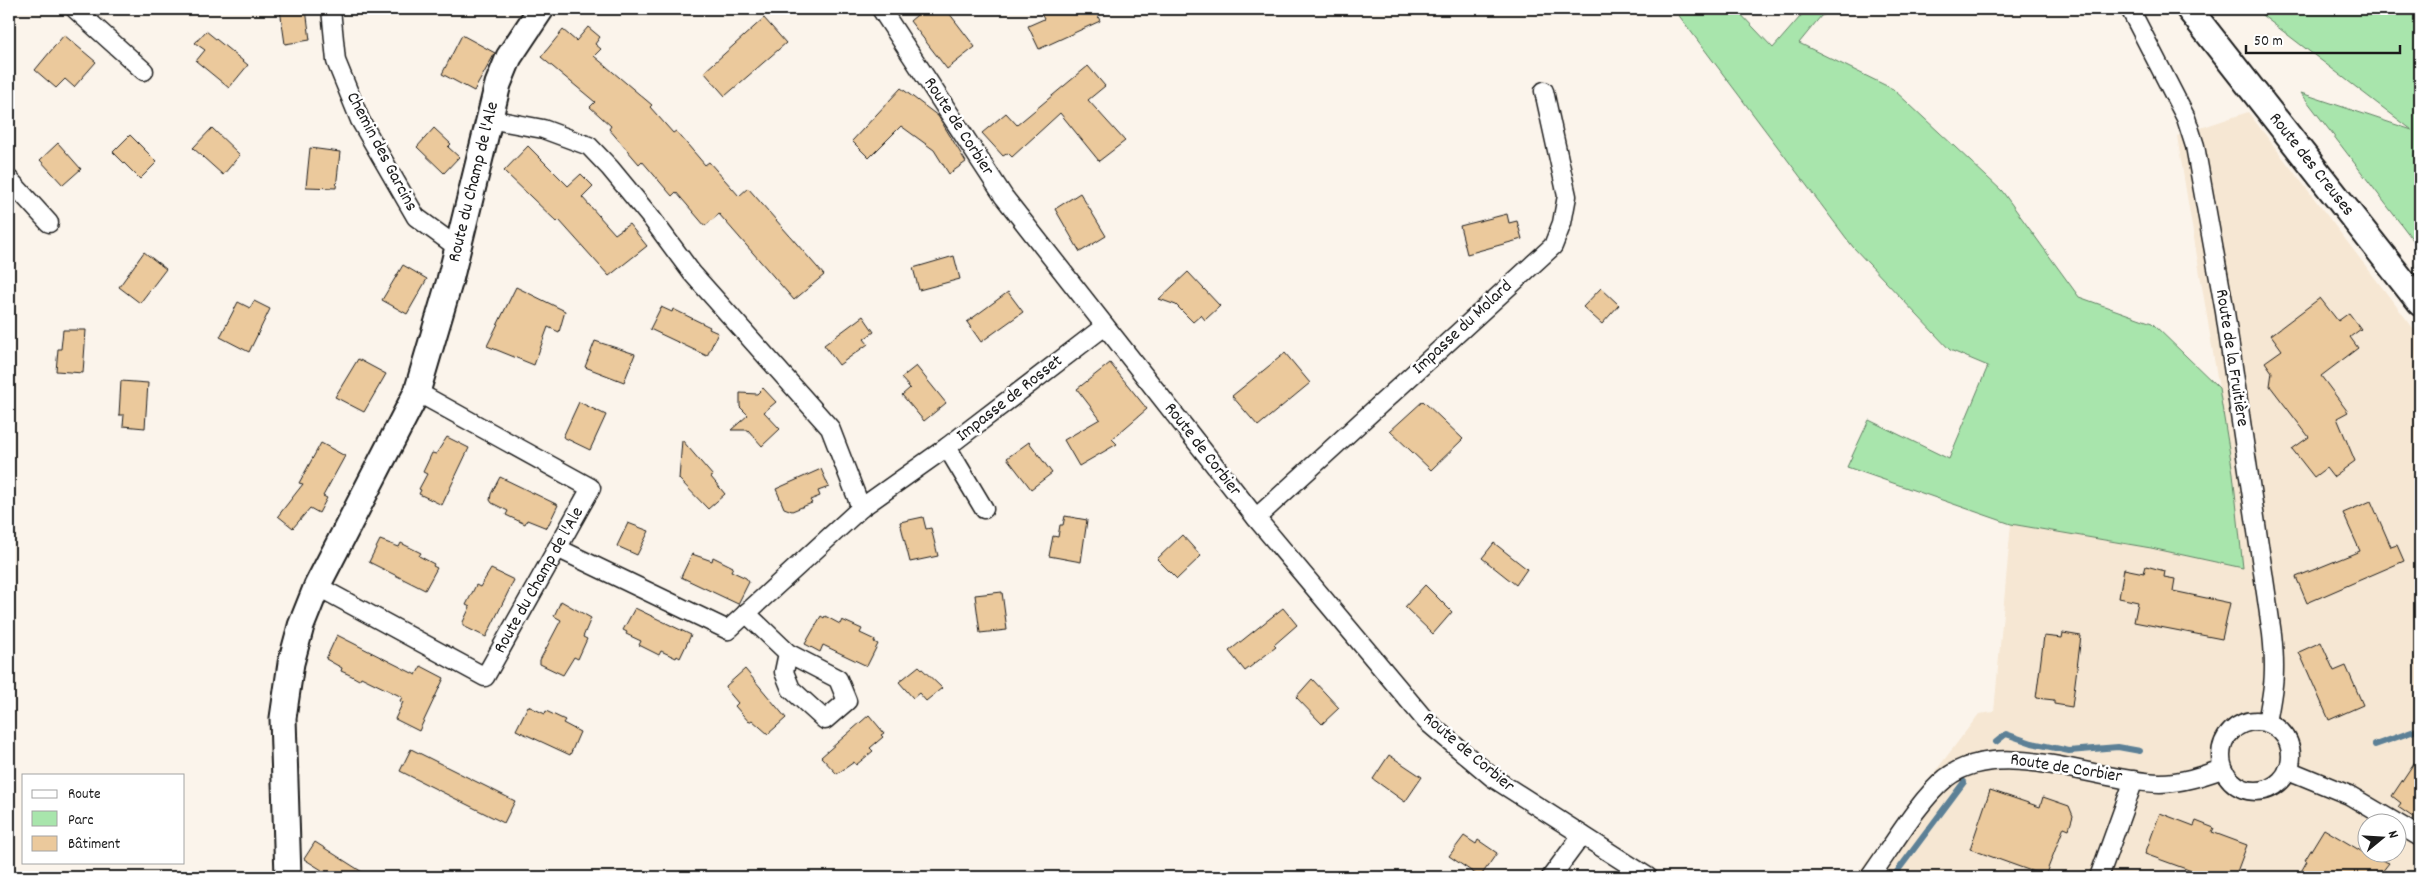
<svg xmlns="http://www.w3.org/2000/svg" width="2429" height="886" font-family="Dekko,sans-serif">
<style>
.built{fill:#f6e7d3;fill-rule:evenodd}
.green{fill:#a8e5ac;stroke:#628064}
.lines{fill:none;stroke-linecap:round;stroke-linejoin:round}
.stream{stroke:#5c8096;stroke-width:6}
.building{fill:#ebc99c;stroke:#1c1c1c}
.street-casing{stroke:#1c1c1c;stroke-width:21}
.secondary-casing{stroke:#1c1c1c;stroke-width:29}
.street{stroke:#fff;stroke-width:18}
.secondary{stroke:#fff;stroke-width:25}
.labels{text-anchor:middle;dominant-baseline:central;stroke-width:5;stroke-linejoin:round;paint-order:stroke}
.street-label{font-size:18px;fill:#1c1c1c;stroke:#fff}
</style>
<rect width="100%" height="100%" fill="#fbf4eb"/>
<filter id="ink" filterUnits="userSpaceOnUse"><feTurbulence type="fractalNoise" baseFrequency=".02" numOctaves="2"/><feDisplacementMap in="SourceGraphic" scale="10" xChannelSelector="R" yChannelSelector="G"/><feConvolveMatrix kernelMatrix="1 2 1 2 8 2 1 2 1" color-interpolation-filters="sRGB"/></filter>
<g filter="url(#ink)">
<path class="built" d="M2248,112L2420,337V877H1855L1979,714L1994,712L2011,524L2151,548L2243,568L2233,473L2177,136ZM2366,824H2396V854H2366Z"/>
<path class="green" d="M1674,9H1736L1773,48L1807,9H1839L1821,16L1799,43L1893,89L2002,191L2079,297L2152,323L2219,388L2233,473L2243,568L2151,548L2011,524L1847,467L1869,420L1949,459L1988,366L1950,350L1853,247Z
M2254,9H2420V249L2301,93L2412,130Z"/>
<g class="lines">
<path class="stream" d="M1996,742L2006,734L2032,743L2069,751L2118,747L2140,751
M2375,745L2420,729
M1893,877L1964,782"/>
</g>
<path class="building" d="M280,9H306L310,40L285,44Z
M924,9H946L975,47L947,69L910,21Z
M1051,9H1095L1100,21L1039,49L1028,26L1044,19L1041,14Z
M764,18L786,43L725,96L704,72Z
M588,27L600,37L595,44L601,49L594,56L652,105L650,107L673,133L676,131L705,165L709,162L739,196L748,188L824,275L794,300L719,214L705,226L676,192L672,196L642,161L639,164L609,129L611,126L590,107L595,102L541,57L563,30L576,41Z
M206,31L248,65L229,88L196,61L205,50L195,43Z
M64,35L96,62L74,87L65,79L56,88L35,70Z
M462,35L495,53L474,91L442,74Z
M1088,66L1105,86L1088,100L1125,141L1099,161L1060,113L1012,157L1008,153L1003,156L982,133L1006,113L1017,125Z
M901,88L938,116L966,162L949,174L934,150L901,126L869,158L852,141Z
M212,128L240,155L223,175L193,148Z
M434,128L451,144L448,147L459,157L444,173L417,147Z
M130,135L157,162L140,179L113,152Z
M58,143L81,169L63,185L40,160Z
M528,146L568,186L581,174L593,186L582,197L615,234L629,224L647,246L609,276L559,220L557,222L504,171Z
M310,148L340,152L336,188L306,187Z
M1080,193L1106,236L1080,252L1055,209Z
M1507,214L1509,223L1517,221L1522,239L1467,254L1460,226Z
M144,252L166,269L140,303L119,287Z
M954,256L960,279L919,290L913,268Z
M403,265L427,279L407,314L382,300Z
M1188,272L1220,306L1205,320L1201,315L1193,322L1176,305L1159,299Z
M516,287L565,311L559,332L548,327L534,365L487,346Z
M1601,288L1619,305L1602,324L1583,307Z
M1008,292L1023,312L981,342L967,322Z
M2320,298L2338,321L2349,313L2361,329L2350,337L2358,348L2321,376L2348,412L2337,418L2355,461L2333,477L2326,468L2314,477L2292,449L2309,437L2270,386L2272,372L2265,362L2282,350L2271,335Z
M254,301L270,309L249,352L220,337L238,302L250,308Z
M661,307L672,312L673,309L710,327L709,329L718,333L707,356L650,329Z
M863,316L874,332L864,339L868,344L839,365L824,345Z
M63,330H86L83,373L56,371L58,349H61Z
M595,341L635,354L624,382L585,367Z
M1285,353L1310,383L1258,426L1232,396Z
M358,359L386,374L364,412L335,397Z
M1110,363L1147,409L1112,439L1117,444L1079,466L1064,440L1100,419L1077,389Z
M916,366L946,403L924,421L902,395L910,388L901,378Z
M121,381L148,383L145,428L123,426L124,415H119Z
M763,388L776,402L764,412L780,429L762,446L748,430H731L748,415L740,407V393L757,394Z
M1423,401L1463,439L1431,470L1390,431Z
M579,402L606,415L590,450L563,437Z
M447,437L469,448L442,505L419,494L421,490L419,489L427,474L423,472L432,453L436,454Z
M682,440L713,476L711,477L725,494L708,509L679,479Z
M1029,442L1052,473L1031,489L1007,458Z
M321,443L345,456L323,496L327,498L319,513L310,508L293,528L278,516L303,484L299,483Z
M821,469L829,487L818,491L820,496L810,500L812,503L792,511L784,508L776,489Z
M500,477L558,505L547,528L527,520L525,524L506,515L508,511L492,503L490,500L491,494Z
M2371,501L2391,547L2397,545L2404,561L2307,603L2296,577L2360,551L2343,513Z
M1065,516L1087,520L1081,562L1049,556L1053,536L1058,537L1060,525H1063Z
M923,517L926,529L931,528L938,556L910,562L900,522Z
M628,523L649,531L637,555L617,546Z
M1182,535L1201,556L1177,579L1157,559Z
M380,540L399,547L401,543L421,553L419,556L434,564L433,566L437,568L425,590L369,562Z
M1494,543L1527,569L1516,585L1482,558Z
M692,554L712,561L713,557L733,567L731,571L746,578L749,582L738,604L681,577Z
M2146,566L2165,571L2164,577L2175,579L2173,591L2230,603L2222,639L2134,622L2138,602L2119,598L2124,569L2144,573Z
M491,569L514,580L486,637L463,626V622L470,607L466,605L476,585L480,587Z
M1425,585L1452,612L1433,634L1405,607Z
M1002,592L1007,630L980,633L975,595Z
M561,601L591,618L583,637L587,639L578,659L574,657L563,675L540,664V660L561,620L554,616Z
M635,608L691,635L680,658L677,656L676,658L661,651L659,655L639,645L641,641L626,634L627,632L623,630Z
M1283,608L1297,625L1274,645L1276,647L1245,671L1229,651Z
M821,616L824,618L825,616L840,624L842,620L862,629L860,633L875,640L874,642L878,644L867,666L823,645L820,652L805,644Z
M2063,633L2081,636L2072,707L2054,704V700L2036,698L2044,636L2062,638Z
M337,635L416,675L421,666L444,678L419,731L395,719L403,702L400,701L402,697L361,677L359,680L350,675L341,671L342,668L326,659Z
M2321,642L2334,671L2346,666L2363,705L2329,720L2299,652Z
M919,666L942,688L926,701L919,693L913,698L899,682Z
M745,669L786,718L768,734L752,720L749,722L735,706L738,703L727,690L726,686Z
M1312,679L1339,708L1322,724L1296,697Z
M528,706L545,714L546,711L565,720L563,723L580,732L570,755L516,730Z
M869,715L884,733L881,735L883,737L870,748L873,751L856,765L854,762L837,774L821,757Z
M411,749L515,801L504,823L400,771Z
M2420,754V822L2398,807L2401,803L2392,796Z
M1389,755L1422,777L1405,802L1373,779Z
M1990,790L2040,807L2043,797L2069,806L2073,816L2069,829L2064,827L2045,876L1970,849Z
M2160,813L2194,826L2196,821L2214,828L2212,832L2247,845L2235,877H2208L2145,854Z
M2324,829L2366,854L2389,863L2378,877H2298L2307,861L2305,860Z
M1464,836L1476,844L1478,840L1497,853L1480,877L1449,856Z
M315,842L370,877H333L304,859Z"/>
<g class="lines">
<defs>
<g id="street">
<path d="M75,9L144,71"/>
<path d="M331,9L336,61L360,120L416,217L457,247"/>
<path d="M881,9L1004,197L1256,518L1426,721L1493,778L1648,877"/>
<path d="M2130,9L2186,118L2195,146L2225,312L2272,634C2276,671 2274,686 2267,722"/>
<path d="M489,119L543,129L589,146L610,168L652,219L692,273L830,428L861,508"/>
<path d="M9,179L49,223"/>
<path d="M984,509L947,447L1105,326"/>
<path d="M1256,518L1553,246L1562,223L1567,196L1544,91"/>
<path d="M557,548L728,630L861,508L947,447"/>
<path id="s1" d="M317,586L485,677L591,488L417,392"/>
<path d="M746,613L788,653L838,679L847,701L825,720L791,689L784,672L788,653"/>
<circle cx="2256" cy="756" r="35"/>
<path d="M2288,770L2349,795L2420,837"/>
<path d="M1551,877L1582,835"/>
<path d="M1870,877C1891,848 1919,800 1946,778C2001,736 2096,782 2160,783C2181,783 2202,776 2222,769"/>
<path d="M2099,877L2134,780"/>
</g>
<g id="secondary">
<path id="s2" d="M2189,9L2420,303"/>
<path id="s3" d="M288,877L283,718L291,663L301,626L317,586L417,392L450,280L498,84L509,57L541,9"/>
</g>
</defs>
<use href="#street" class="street-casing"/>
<use href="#secondary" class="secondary-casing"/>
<use href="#street" class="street"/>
<use href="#secondary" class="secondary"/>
</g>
</g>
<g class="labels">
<g class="street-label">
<text transform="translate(958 127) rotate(57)">Route de Corbier</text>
<text transform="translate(381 152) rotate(62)">Chemin des Garcins</text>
<text stroke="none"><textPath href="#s2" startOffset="198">Route des Creuses</textPath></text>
<text stroke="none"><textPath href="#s3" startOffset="732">Route du Champ de l'Ale</textPath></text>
<text transform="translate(1463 328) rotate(-43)">Impasse du Molard</text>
<text transform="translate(2231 358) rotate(81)">Route de la Fruitière</text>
<text transform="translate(1010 399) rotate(-38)">Impasse de Rosset</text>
<text transform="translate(1202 450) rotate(52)">Route de Corbier</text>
<text stroke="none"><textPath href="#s1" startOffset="302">Route du Champ de l'Ale</textPath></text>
<text transform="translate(1468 753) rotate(40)">Route de Corbier</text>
<text transform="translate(2066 769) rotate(9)">Route de Corbier</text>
</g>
</g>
<rect width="2429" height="886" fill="none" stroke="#fff" stroke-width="30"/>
<rect x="15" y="15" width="2399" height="856" fill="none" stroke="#1c1c1c" stroke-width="2" filter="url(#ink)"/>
<rect x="22" y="774" width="162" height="90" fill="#ffffff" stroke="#a4a4a4"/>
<rect x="32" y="790" width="25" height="8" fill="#ffffff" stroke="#a4a4a4"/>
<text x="68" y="798" font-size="15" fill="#1c1c1c">Route</text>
<rect x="32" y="811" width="25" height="15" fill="#a8e5ac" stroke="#a4a4a4"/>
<text x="68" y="824" font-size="15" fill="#1c1c1c">Parc</text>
<rect x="32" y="836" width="25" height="15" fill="#ebc99c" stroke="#a4a4a4"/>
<text x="68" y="848" font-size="15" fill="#1c1c1c">Bâtiment</text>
<g transform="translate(2382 838) rotate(72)"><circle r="24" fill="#ffffff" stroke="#a4a4a4"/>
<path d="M0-4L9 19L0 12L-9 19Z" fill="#1c1c1c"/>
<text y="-8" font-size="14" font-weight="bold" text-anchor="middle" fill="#1c1c1c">N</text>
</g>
<path d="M2246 45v8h154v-8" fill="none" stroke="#1c1c1c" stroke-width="2.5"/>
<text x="2254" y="45" font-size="15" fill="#1c1c1c" stroke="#ffffff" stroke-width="4" paint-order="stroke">50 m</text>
</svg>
